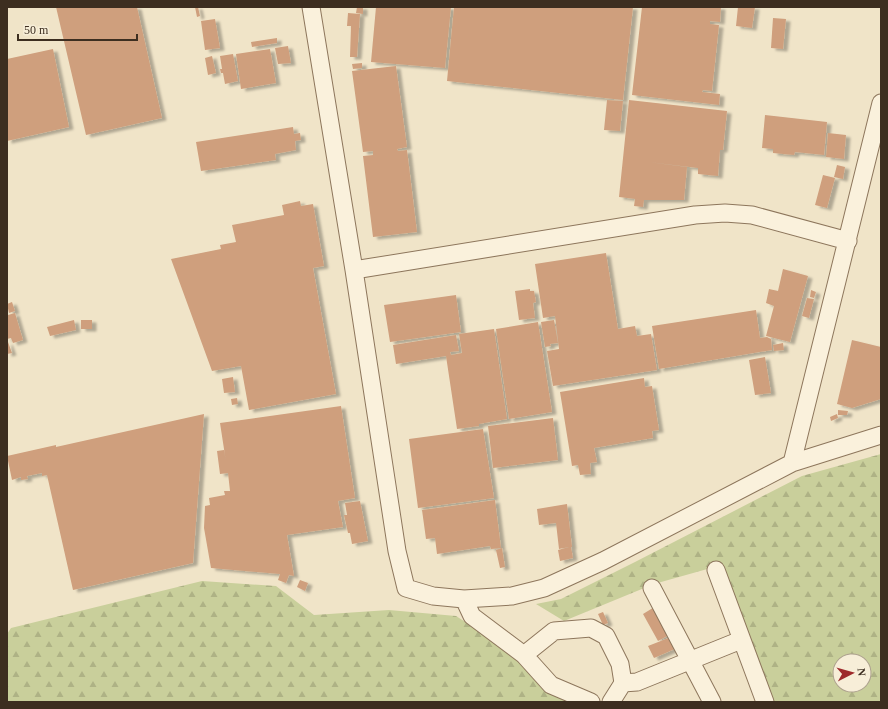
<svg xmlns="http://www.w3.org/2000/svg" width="888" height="709" font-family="Georgia,serif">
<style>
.forest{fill:url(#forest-firs);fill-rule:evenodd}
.building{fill:#cf9f7d;filter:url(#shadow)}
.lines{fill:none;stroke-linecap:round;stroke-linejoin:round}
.minor-casing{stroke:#8d765c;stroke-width:19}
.minor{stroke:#faf1dc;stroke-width:17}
</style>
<defs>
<pattern id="forest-firs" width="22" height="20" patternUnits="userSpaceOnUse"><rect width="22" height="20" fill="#c9cf9b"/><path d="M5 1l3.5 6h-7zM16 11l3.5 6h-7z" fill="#aeb285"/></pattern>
<filter id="shadow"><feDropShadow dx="4.5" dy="2.5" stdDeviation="1" flood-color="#0004"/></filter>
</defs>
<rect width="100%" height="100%" fill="#f0e4c8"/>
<path class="forest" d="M881,454V702H769L718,566L654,584L564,621L536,604L561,599L635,562L802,476ZM840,661H864V685H840Z
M202,581L276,586L314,615L389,610L456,616L515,654L574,702H7V634L11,628Z"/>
<path class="building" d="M56,7H137L162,118L86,135Z
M195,7H198L200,16L197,17Z
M357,7H363V14L356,13Z
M376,7H451L445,68L371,62Z
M454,7H633L623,100L447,81Z
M642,7H721L720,22L710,21V24L719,25L712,91L703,90L702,92L720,94L719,105L632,95Z
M738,7H755L752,28L736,26Z
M348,13L360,14L357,57H350L351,26H347Z
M773,18L786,19L783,49L771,48Z
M215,19L220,48L205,50L201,21Z
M277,38V43L252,47L251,42Z
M288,46L291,63L278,64L275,48Z
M53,49L69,127L7,141V59Z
M270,49L276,83L241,89L236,54Z
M233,54L238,81L225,84L223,73H221L220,69H222L220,56Z
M212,56L216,73L208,75L205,58Z
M362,63V68L353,69L352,64Z
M396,66L407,147L397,149L398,151L407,150L417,232L373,237L363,156L373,155V151L363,152L352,71Z
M607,100L623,101L620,131L604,130Z
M629,100L727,111L723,150H720L718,176L698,174V168L648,162L687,167L684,200H644L619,197Z
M765,115L827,122L824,155L795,152L794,155L773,153V149L762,148Z
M293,127L294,134L300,133L301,140L295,141L296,150L275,154L276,160L201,171L196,142Z
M828,133L846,135L844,159L826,157Z
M837,165L845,167L843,179L834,177Z
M823,175L835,178L827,208L815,205Z
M635,199L644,200L643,207L634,206Z
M300,201L301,206L313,204L324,266L313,268L336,394L249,410L241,366L212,371L171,259L221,249L220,245L236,242L232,225L284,215L282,205Z
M606,253L618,329L635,326L637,336L651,334L657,370L553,386L547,351L559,349L555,316L543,318L535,264Z
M783,269L808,276L790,342L766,336L774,306L766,303L769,289L778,291Z
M530,289V291H534L536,302L533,303L535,318L519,320L515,291Z
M811,290L816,292L814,298L810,297Z
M456,295L461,332L390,342L384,305Z
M807,298L814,299L809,318L802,316Z
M12,302L15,311L9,313L7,304Z
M756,310L760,338L767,337L771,339L772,350L659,369L652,326Z
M7,312L8,315L15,313L23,340L13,343L11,338L7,339Z
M74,320L76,330L50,336L47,327Z
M81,320H92V329H81Z
M554,320L558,343L550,344L551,346L545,347L541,322Z
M538,322L552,412L509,419L496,329Z
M494,329L507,419L479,424V426L457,429L446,356L396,364L393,345L456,335L459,351L450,352L451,355L462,353L459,334Z
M852,340L881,347V399L852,408L837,404Z
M8,342L12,353L7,354V343Z
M783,343L784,350L774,351L773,345Z
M765,357L771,393L755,395L749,360Z
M233,377L235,392L224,393L222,379Z
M644,378L645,387L652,386L659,430L652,431L653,438L594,448L597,462L590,463L591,474L580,475L578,465L572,466L560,392Z
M237,398L238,404L232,405L231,399Z
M341,406L355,498L338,501L343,527L287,535L294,576L289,575L286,583L278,580L280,574L211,568L204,528L205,506L210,505L209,498L225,495L224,491H230L228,473L220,474L217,451L224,450L226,462L220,423Z
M838,410L848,411L847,415H838Z
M204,414L193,563L73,590L47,475L42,476V473L27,476L28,479L21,480V477L12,480L7,456L56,445V447Z
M837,414L838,418L831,421L830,417Z
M553,418L558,460L493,468L488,426Z
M483,429L494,498L418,508L409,439Z
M495,500L501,548L491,549L490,546L437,554L435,538L426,539L422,510Z
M360,501L368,541L352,544L350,533H348L344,515H347L345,503Z
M567,504L572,547H571L573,558L560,561L558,550L569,547L559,549L556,523L539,525L537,509Z
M502,548L505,567L500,568L496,550Z
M300,580L308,583L305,591L297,587Z
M656,606L671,634L658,641L643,614Z
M603,612L608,623L603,625L598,614Z
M671,637L677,648L654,658L648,646Z"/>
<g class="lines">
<defs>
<path id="minor" d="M311,7L354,270L397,551L406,588L433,596L464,599L512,596L544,588L603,561L792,463L881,435
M354,270L695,215L725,213L752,215L848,241
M792,463L881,103
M716,570L765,702
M652,588L712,702
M464,599L472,616L524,655L551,685L591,702
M524,655L554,631L591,628L606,636L620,664L623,683L611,702
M623,683L637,682L741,640"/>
</defs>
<use href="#minor" class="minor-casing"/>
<use href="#minor" class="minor"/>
</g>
<rect width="888" height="709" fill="none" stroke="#3d2e20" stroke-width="16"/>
<g transform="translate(852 673) rotate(84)"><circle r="19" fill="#f7eed8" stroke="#ada18e"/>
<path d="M0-3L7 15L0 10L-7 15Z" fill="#9e2a2b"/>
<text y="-6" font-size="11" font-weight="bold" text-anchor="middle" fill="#3d2e20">N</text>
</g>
<path d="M18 34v6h119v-6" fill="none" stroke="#3d2e20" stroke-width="2"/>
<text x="24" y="34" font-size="12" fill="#3d2e20" stroke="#f7eed8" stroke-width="3" paint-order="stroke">50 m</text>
</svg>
